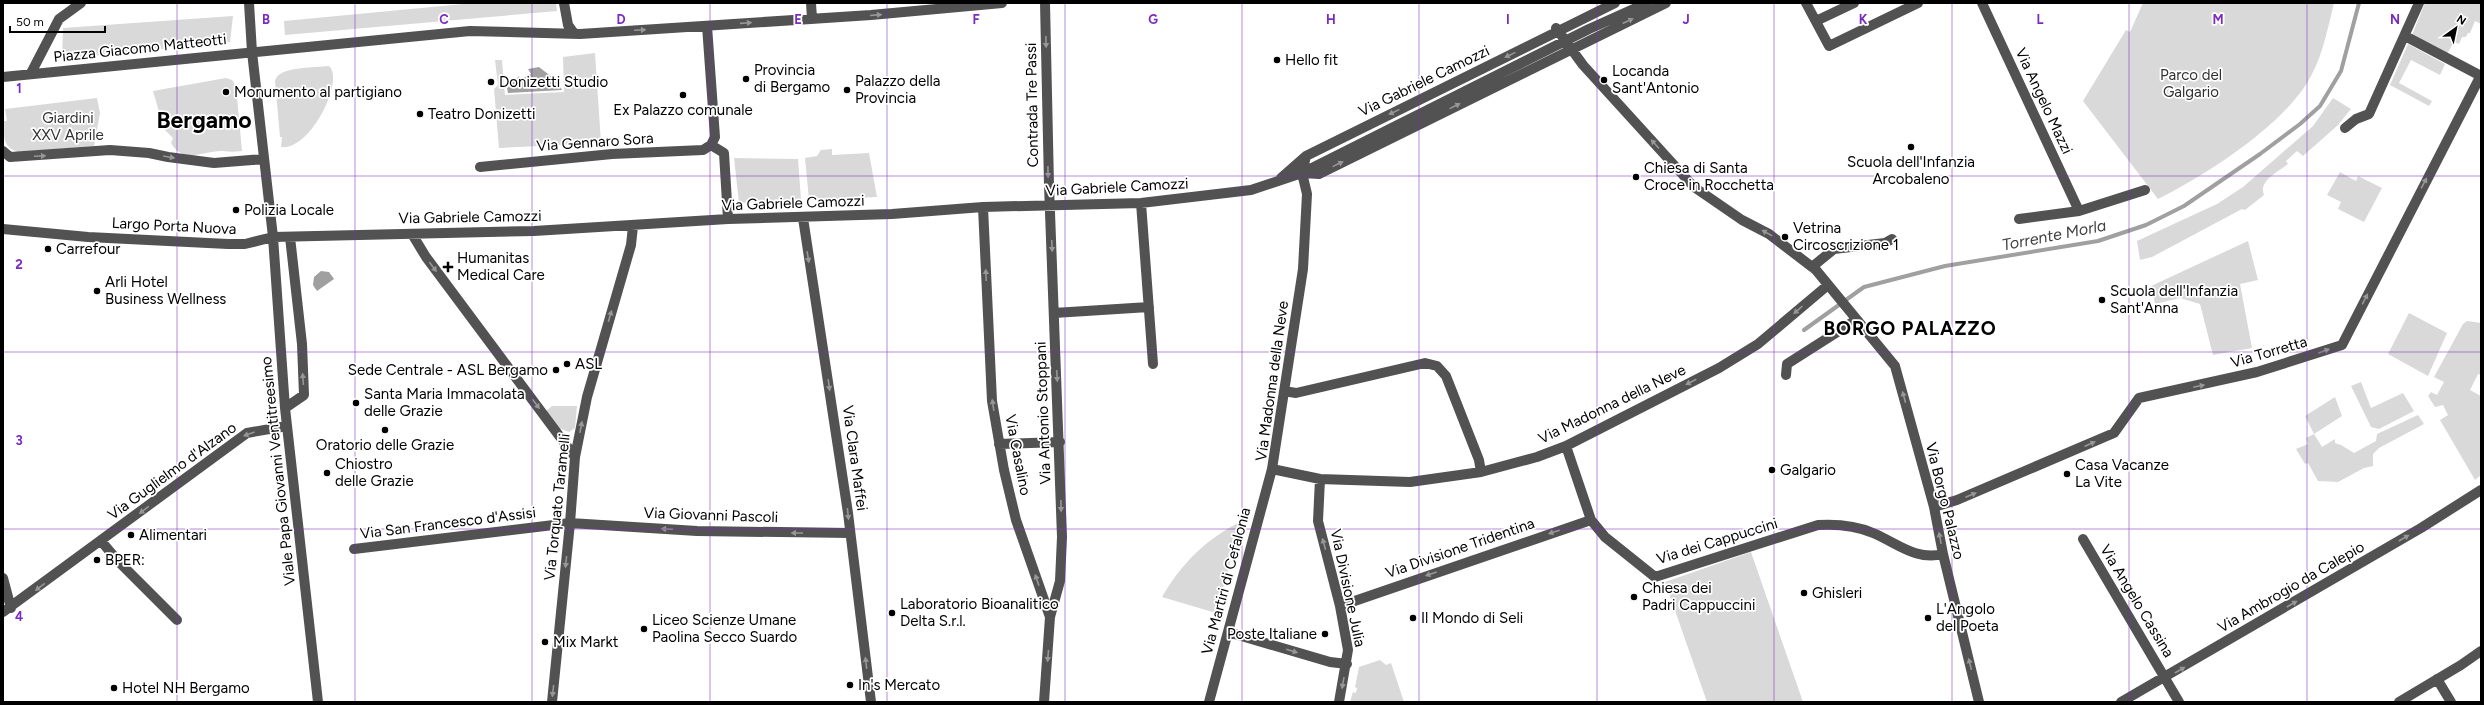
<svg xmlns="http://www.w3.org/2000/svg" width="2484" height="705" font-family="Figtree,sans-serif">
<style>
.green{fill:#d9d9d9}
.water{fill:#a0a0a0}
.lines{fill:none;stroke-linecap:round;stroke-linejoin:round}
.stream{stroke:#a0a0a0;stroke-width:4}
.minor{stroke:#525252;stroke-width:10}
.oneway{fill:#979797}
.grid{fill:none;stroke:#7b2cbf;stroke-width:1;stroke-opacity:0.55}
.poi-dot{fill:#000;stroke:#fff;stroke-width:1.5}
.labels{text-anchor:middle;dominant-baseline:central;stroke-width:3.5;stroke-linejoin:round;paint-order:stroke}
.street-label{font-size:15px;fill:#000;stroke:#fff}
.poi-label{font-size:15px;fill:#000;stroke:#fff;text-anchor:start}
.park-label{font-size:15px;fill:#303030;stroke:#fff}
.water-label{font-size:16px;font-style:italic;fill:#414141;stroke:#fff}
.district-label{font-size:19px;font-weight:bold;letter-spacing:1px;fill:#000;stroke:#fff}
.town-label{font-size:23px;font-weight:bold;fill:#000;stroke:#fff}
.grid-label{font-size:13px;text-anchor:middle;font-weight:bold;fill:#7b2cbf;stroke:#fff;stroke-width:3.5;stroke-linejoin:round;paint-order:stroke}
</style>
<rect width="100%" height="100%" fill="#fff"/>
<path class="green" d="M474,3H556L557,11L285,35L284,21Z
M2143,3H2334C2328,27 2323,54 2311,76C2286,124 2206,175 2158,199L2083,101L2126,30L2130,32Z
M2425,3H2481V24L2475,21L2470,33H2468L2466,37H2462L2459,44L2454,42L2447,54L2412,35Z
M233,16L230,42L62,59L63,28Z
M2408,44L2445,64L2440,75L2411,60L2399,83L2432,101L2429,106L2390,85Z
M595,53L601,143L499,148L494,89L498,85L495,60H502L505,95L564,92L563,57Z
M329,66C345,79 311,151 281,147L282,137H280L275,81C278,66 315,68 329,66Z
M226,78L232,80L236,86L242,151C235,152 229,152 223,151C205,150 183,165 171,143L173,138L164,129L153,91Z
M97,98L100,113L94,146L17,152C15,150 11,150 9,147C2,141 5,129 4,121H7L5,109Z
M2333,98L2351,109L2338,125L2303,156L2297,151L2286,161L2288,164C2278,172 2258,181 2264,195L2245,210L2242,209L2152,257L2140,260L2137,241L2217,204L2243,187L2313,126Z
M832,149V155L869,153L877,197L809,200L805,158L817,156L821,150Z
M734,158L798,159L801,200L739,203Z
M2340,172L2356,181L2358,176L2382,188L2364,222L2338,209L2341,202L2327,195Z
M2248,241L2258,280L2240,284L2252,348L2213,355L2200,304L2180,298L2155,304L2151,286Z
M2409,313L2447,333L2428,376L2388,354Z
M2467,321L2481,323V375L2478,374L2470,390L2481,396V475L2475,480L2440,420L2448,415L2443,405L2435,407L2428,396L2431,392L2437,395L2444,382L2434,377L2463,324Z
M2361,382L2371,408L2403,393L2414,411L2379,429L2371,427L2351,386Z
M2335,397L2342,416L2314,434L2322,447L2335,439V443L2341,445L2354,453L2376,441L2377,434L2418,415L2424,424L2379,448L2373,454V466L2364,468L2338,482L2318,481L2308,463L2305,464L2296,449L2308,444L2306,438L2314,434L2305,416Z
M552,406H577L575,428L569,432L559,428L546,411Z
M1242,521L1216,613L1162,597C1181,564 1207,538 1242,521Z
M1751,552L1803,702H1707L1665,582Z
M1380,660L1386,665L1391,663L1404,702H1350L1353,692L1356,693L1357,688L1355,687L1359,667Z"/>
<path class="water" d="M539,67L557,81L562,90L508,93L507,88L519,76L520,80L531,74L528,69Z
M321,271L329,272L334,279L317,291L313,285L314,277Z"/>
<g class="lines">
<path class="stream" d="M1804,330L1864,287L1945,266L2098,241L2146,225L2184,206L2260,154L2300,124L2320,106L2341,71L2359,3"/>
<path class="minor" d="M249,3L252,52L273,237L285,408L318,702
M564,3L568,25L573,32
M811,3L812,19
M1045,3L1049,185L1062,537L1060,581L1050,617
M1806,3L1829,46L1918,3
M1982,3L2079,211
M1816,21L1854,3
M707,26L715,137L711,145L724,153L728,219
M1556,28L1583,65L1694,187L1742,220L1769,234L1816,270L1895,366L1934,507L1943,554L1979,702
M2405,36L2481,76
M31,73L59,19L81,3
M3,77L470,31L580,34L871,15L1002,3
M2345,128L2356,119L2369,114L2419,3
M3,151L10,157L110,150L149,153L168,157L214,163L264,159
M480,167L612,154L703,150L711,145
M1304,173L1319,174L1666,3
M1281,178L1306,156L1615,3
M1141,203L1153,364
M983,207L992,401L1004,470L1016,520L1050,617L1044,702
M803,218L848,513L871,702
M2019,219L2079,211L2145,190
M3,229L88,237L228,244H245L273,237L534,231L728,219L892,214L983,207L1141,203L1251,190L1302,173L1589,29L1647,3
M412,234L426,257L575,457
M1812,267L1834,249L1885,243L1892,239
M1054,313L1149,307
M1786,375L1787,364L1856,320
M1284,391L1296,393L1425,363L1437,366L1446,376L1479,460L1481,472
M285,408L304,395L302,344L290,237
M999,444L1060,442
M1566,446L1591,520L1605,537L1655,577L1818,525C1836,524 1857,526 1873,533C1897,543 1916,561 1943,554
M1272,469L1320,479L1410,482L1481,472L1537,457L1566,446L1719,368L1758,344L1828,285
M1320,479L1318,521L1340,606L1348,650L1339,702
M1934,507L1957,500L2114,433L2139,398L2257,372L2342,345L2481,75
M2083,539L2179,702
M101,541L118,561L177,620
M354,549L570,523L697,531L850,533
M3,578L11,608
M1340,606L1591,520
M3,612L247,433L287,426
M1228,632L1330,662L1347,664
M2437,679L2451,702
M552,702L570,523L575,457L587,397L631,245L633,226
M1209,702L1272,469L1303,269L1307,194L1302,173L1306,156
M2121,702L2421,528L2481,490
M2399,702L2461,665L2481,651"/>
</g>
<defs><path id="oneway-solid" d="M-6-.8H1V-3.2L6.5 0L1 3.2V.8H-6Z"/></defs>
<g class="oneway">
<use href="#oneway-solid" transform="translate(876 15) rotate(-5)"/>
<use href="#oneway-solid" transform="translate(1628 21) rotate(-25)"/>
<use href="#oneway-solid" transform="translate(746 23) rotate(-4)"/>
<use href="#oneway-solid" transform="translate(640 30) rotate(-3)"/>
<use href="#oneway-solid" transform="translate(1046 42) rotate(89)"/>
<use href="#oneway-solid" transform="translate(1510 55) rotate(154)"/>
<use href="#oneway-solid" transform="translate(1455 106) rotate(-26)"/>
<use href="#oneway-solid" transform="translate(1394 112) rotate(154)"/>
<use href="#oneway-solid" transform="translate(1655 144) rotate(-132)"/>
<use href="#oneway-solid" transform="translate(40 156) rotate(-2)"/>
<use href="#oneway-solid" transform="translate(169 157) rotate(10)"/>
<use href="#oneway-solid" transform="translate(1338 164) rotate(-26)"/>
<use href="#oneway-solid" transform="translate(1048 172) rotate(89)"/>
<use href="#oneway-solid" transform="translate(2424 183) rotate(-62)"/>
<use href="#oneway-solid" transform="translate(1767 233) rotate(-151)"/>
<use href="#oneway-solid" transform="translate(1052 246) rotate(88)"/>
<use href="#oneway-solid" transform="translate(808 257) rotate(81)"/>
<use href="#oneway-solid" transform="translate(433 267) rotate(53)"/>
<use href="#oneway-solid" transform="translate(986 275) rotate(-92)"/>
<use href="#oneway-solid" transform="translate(2365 299) rotate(-63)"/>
<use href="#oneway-solid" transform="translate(1798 310) rotate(138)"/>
<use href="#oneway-solid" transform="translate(610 316) rotate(-74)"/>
<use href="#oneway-solid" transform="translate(2324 351) rotate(-20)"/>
<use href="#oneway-solid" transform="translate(1057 376) rotate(87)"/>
<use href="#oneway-solid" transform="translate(303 379) rotate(-94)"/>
<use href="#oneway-solid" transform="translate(1691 382) rotate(153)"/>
<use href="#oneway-solid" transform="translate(829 385) rotate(82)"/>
<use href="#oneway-solid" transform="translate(2199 386) rotate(-12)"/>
<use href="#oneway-solid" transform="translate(1904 397) rotate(-105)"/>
<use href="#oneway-solid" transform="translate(536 404) rotate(53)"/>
<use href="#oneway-solid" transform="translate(993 405) rotate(-98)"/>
<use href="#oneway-solid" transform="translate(581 427) rotate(-79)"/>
<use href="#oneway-solid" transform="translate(249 434) rotate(160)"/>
<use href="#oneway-solid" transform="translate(2090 444) rotate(-24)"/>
<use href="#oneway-solid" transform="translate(1971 495) rotate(-23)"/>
<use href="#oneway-solid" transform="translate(1061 506) rotate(89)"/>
<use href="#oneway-solid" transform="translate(144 510) rotate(143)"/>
<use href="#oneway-solid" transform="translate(848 514) rotate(84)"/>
<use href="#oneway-solid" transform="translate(667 529) rotate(-177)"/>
<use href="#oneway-solid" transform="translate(1554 532) rotate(162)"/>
<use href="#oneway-solid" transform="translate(797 533) rotate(-180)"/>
<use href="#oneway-solid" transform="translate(1940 538) rotate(-101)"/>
<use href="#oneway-solid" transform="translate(2404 538) rotate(-30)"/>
<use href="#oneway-solid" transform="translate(1324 544) rotate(-105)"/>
<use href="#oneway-solid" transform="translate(566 562) rotate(96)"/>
<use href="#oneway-solid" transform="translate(1431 574) rotate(161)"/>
<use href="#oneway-solid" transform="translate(1037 580) rotate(-109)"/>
<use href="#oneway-solid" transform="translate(40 587) rotate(143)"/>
<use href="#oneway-solid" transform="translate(2292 604) rotate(-30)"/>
<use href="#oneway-solid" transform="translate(1292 651) rotate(17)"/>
<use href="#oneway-solid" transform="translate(1048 656) rotate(95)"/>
<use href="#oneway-solid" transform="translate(866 663) rotate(-97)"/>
<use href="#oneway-solid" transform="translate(1970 664) rotate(-104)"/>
<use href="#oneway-solid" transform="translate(2180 670) rotate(-30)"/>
<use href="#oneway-solid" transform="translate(1343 683) rotate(100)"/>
<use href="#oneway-solid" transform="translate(553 691) rotate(96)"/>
</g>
<path class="grid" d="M177,3V702M355,3V702M532,3V702M710,3V702M887,3V702M1065,3V702M1242,3V702M1419,3V702M1597,3V702M1774,3V702M1952,3V702M2129,3V702M2307,3V702M3,176H2481M3,352H2481M3,529H2481"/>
<g class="poi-dot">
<circle cx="1277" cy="60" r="4"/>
<circle cx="746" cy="79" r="4"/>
<circle cx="1604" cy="80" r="4"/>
<circle cx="491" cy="82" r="4"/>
<circle cx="847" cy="90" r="4"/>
<circle cx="226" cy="92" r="4"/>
<circle cx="683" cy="95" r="4"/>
<circle cx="420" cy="114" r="4"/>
<circle cx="1911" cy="147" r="4"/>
<circle cx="1636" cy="177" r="4"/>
<circle cx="236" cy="210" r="4"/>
<circle cx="1785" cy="237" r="4"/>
<circle cx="48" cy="249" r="4"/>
<path d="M446 261h4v4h4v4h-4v4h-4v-4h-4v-4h4z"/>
<circle cx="97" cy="291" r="4"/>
<circle cx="2102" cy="300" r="4"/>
<circle cx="567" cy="364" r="4"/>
<circle cx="556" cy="370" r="4"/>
<circle cx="356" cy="403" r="4"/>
<circle cx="385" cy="430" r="4"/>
<circle cx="1772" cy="470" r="4"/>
<circle cx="327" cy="473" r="4"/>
<circle cx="2067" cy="474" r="4"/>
<circle cx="131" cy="535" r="4"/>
<circle cx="97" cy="560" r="4"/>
<circle cx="1804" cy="593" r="4"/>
<circle cx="1634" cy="597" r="4"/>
<circle cx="892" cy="613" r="4"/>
<circle cx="1413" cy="618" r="4"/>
<circle cx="1928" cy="618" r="4"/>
<circle cx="644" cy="629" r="4"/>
<circle cx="1325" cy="634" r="4"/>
<circle cx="545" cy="642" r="4"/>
<circle cx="850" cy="685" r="4"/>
<circle cx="114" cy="688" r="4"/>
</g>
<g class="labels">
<g class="street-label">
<text transform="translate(140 48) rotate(-6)">Piazza Giacomo Matteotti</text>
<text transform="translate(1424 81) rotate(-26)">Via Gabriele Camozzi</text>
<text transform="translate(2044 101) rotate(65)">Via Angelo Mazzi</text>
<text transform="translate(1032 105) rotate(-91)">Contrada Tre Passi</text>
<text transform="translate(595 142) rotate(-4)">Via Gennaro Sora</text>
<text transform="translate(1117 187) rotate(-3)">Via Gabriele Camozzi</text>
<text transform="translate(793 203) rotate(-2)">Via Gabriele Camozzi</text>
<text transform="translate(470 217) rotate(-1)">Via Gabriele Camozzi</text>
<text transform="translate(174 226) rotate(3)">Largo Porta Nuova</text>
<text transform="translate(2269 352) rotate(-16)">Via Torretta</text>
<text transform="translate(1272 381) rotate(-82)">Via Madonna della Neve</text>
<text transform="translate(1612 404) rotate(-26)">Via Madonna della Neve</text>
<text transform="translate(1043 413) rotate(-92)">Via Antonio Stoppani</text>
<text transform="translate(1018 455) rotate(79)">Via Casalino</text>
<text transform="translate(855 458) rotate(82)">Via Clara Maffei</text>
<text transform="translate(172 471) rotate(-36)">Via Guglielmo d'Alzano</text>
<text transform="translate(278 471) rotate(-96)">Viale Papa Giovanni Ventitreesimo</text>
<text transform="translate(1945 501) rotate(76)">Via Borgo Palazzo</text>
<text transform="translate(557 507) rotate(-84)">Via Torquato Taramelli</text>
<text transform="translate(711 515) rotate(2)">Via Giovanni Pascoli</text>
<text transform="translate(448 523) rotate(-7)">Via San Francesco d'Assisi</text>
<text transform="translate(1717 541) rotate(-17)">Via dei Cappuccini</text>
<text transform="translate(1460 548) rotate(-19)">Via Divisione Tridentina</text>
<text transform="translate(1226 581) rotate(-75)">Via Martiri di Cefalonia</text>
<text transform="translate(2291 587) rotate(-30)">Via Ambrogio da Calepio</text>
<text transform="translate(1348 588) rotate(78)">Via Divisione Julia</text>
<text transform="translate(2137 601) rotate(59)">Via Angelo Cassina</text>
</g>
<g class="poi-label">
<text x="1285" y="60">Hello fit</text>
<text x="754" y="70">Provincia<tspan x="754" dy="17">di Bergamo</tspan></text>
<text x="1612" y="71">Locanda<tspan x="1612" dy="17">Sant'Antonio</tspan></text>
<text x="855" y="81">Palazzo della<tspan x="855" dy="17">Provincia</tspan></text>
<text x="499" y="82">Donizetti Studio</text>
<text x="234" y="92">Monumento al partigiano</text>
<text x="683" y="110" text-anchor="middle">Ex Palazzo comunale</text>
<text x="428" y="114">Teatro Donizetti</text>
<text x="1911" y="162" text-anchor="middle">Scuola dell'Infanzia<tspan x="1911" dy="17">Arcobaleno</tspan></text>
<text x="1644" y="168">Chiesa di Santa<tspan x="1644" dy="17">Croce in Rocchetta</tspan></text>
<text x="244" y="210">Polizia Locale</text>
<text x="1793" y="228">Vetrina<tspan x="1793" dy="17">Circoscrizione 1</tspan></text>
<text x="56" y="249">Carrefour</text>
<text x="457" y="258">Humanitas<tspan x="457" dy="17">Medical Care</tspan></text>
<text x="105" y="282">Arli Hotel<tspan x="105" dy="17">Business Wellness</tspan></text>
<text x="2110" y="291">Scuola dell'Infanzia<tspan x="2110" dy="17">Sant'Anna</tspan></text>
<text x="575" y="364">ASL</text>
<text x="548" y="370" text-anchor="end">Sede Centrale - ASL Bergamo</text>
<text x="364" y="394">Santa Maria Immacolata<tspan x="364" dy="17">delle Grazie</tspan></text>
<text x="385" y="445" text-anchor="middle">Oratorio delle Grazie</text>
<text x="335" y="464">Chiostro<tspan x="335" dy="17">delle Grazie</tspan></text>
<text x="2075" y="465">Casa Vacanze<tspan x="2075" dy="17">La Vite</tspan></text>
<text x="1780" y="470">Galgario</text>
<text x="139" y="535">Alimentari</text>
<text x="105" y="560">BPER:</text>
<text x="1642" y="588">Chiesa dei<tspan x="1642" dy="17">Padri Cappuccini</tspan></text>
<text x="1812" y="593">Ghisleri</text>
<text x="900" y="604">Laboratorio Bioanalitico<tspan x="900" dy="17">Delta S.r.l.</tspan></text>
<text x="1936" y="609">L'Angolo<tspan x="1936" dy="17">del Poeta</tspan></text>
<text x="1421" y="618">Il Mondo di Seli</text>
<text x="652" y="620">Liceo Scienze Umane<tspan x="652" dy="17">Paolina Secco Suardo</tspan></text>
<text x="1317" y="634" text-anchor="end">Poste Italiane</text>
<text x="553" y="642">Mix Markt</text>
<text x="858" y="685">In's Mercato</text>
<text x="122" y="688">Hotel NH Bergamo</text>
</g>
<g class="park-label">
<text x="2191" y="75">Parco del<tspan x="2191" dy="17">Galgario</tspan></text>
<text x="68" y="118">Giardini<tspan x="68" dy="17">XXV Aprile</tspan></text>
</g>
<g class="water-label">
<text transform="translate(2054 235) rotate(-11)">Torrente Morla</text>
</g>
<g class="district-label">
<text x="1910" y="328">BORGO PALAZZO</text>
</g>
<g class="town-label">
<text x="204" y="120">Bergamo</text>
</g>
</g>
<g class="grid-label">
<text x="266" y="24">B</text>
<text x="444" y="24">C</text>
<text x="621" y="24">D</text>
<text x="798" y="24">E</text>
<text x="976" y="24">F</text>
<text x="1153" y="24">G</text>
<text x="1331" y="24">H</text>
<text x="1508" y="24">I</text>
<text x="1686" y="24">J</text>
<text x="1863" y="24">K</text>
<text x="2040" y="24">L</text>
<text x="2218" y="24">M</text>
<text x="2395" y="24">N</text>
<text x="19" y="93">1</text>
<text x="19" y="269">2</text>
<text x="19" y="445">3</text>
<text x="19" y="621">4</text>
</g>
<rect width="2484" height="705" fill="none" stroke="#000000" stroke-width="8"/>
<g transform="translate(2456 28) rotate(33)" stroke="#ffffff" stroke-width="3" paint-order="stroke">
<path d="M0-3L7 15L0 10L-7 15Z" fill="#000000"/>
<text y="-6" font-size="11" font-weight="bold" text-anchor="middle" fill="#000000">N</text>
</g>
<path d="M10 26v6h95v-6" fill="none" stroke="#000000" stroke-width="2"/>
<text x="16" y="26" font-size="12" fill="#000000" stroke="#ffffff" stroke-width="3" paint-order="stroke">50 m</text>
</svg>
